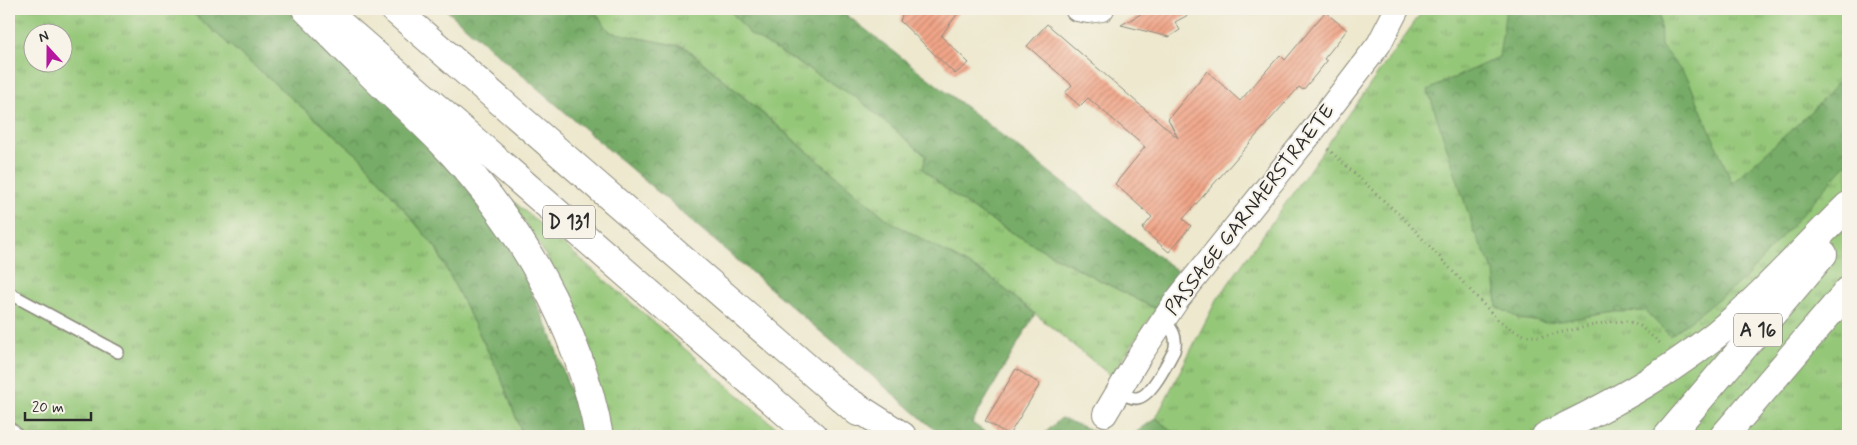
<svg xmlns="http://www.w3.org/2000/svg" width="1857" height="445" font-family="Mynerve,sans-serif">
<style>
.grass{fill:url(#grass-tufts);stroke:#607952;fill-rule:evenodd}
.forest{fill:url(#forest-crowns);stroke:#516c4a}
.building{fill:url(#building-hatch)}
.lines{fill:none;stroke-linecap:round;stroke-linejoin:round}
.lane-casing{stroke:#8c8a7c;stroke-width:14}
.street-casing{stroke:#8c8a7c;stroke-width:26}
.primary-casing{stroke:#8c8a7c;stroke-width:30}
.highway-casing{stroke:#8c8a7c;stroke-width:30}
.path{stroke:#8c8a7c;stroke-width:3;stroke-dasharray:1 4;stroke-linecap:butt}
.lane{stroke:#fff;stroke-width:11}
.street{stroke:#fff;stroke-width:24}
.primary{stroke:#fff;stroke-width:28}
.highway{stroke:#fff;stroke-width:28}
.labels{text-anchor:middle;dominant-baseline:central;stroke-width:4;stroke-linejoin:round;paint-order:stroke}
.shield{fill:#f7f3e8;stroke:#686764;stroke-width:1}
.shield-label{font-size:19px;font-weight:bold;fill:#2b2b2b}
.street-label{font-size:20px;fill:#2b2b2b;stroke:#f7f3e8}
</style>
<defs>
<pattern id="grass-tufts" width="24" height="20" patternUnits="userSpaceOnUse" patternTransform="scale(1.25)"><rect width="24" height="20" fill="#94c778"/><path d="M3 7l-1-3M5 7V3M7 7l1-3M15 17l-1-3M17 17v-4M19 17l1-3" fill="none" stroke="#79a263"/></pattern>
<pattern id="forest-crowns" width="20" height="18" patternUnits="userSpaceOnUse" patternTransform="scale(1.25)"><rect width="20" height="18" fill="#77ac68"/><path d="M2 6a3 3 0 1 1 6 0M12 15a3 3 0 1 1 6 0" fill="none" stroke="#628c56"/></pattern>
<pattern id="building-hatch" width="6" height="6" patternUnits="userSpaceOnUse" patternTransform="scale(1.25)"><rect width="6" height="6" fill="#f1a588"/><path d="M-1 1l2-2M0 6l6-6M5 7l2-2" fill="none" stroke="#c3876f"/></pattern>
</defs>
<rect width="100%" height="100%" fill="#f7f3e8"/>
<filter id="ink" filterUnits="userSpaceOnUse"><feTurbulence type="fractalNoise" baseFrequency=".02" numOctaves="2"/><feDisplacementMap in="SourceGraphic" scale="10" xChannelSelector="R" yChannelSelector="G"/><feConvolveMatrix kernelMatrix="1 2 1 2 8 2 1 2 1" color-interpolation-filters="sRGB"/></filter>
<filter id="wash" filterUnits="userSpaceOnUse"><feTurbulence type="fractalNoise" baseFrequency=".0096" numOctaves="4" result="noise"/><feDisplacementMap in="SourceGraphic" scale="20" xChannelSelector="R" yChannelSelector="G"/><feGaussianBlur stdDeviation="1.12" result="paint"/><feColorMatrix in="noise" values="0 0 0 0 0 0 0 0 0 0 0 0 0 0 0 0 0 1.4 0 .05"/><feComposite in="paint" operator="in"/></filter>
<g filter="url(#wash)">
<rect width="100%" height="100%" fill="#ede8ce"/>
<path class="grass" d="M9,9H188L362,159L436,248L500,375L523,436H9ZM32,32H62V62H32Z
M593,9H729L750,34L857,98L926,156L923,169C954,199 990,220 1027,241C1069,265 1113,287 1156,309L1111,376L990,277L888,220L685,47L610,32Z
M1424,9H1848V436H1177L1156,418L1216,301Z
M498,188L786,436H610L586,348L548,259L519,213Z"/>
<path class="forest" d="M188,9H287L426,135L511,247L551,335L580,420L584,436H523L500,375L436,248L362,159Z
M445,9H593L610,32L684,47L888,220L990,277L1035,314L972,423L991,436H942Z
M729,9H839L1181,274L1156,309C1113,287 1069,265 1027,241C990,220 954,199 923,169L926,156L857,98L750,34Z
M1506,9H1660L1661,46L1688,79L1732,183L1810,113L1848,72V162L1744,279L1670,336L1645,311L1615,312L1547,323L1520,319L1497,307L1494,271L1475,234L1428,90L1499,57Z
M1061,418L1106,436H1042Z
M1156,418L1177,436H1131Z"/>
<g id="blocks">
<path class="building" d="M904,9H961L941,36L969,63L955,74L900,21Z
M1150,9H1199L1175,22L1180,30L1169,37L1121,25Z
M1325,12L1347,30L1324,59L1327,61L1303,90L1299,87L1183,219L1191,226L1169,252L1142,229L1152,217L1115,184L1145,147L1088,98L1080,106L1065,93L1072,85L1027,46L1047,24L1178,138L1168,119L1207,71L1240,101L1280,55L1285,60Z
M1016,369L1040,384L1009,435L985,421Z"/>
</g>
</g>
<g filter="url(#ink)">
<use href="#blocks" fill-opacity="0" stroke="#8c8a7c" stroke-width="1"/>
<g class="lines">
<defs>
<path id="lane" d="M9,293L118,352
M1118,391C1124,394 1131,399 1137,398C1151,397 1167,363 1174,351C1178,338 1173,330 1164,320"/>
<path id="street" d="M1077,9L1088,11L1102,9
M1105,414L1140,355L1177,300L1311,133L1379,44L1397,9
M9,435L10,436"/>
<path id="primary" d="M323,9L813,436
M394,9L858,412"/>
<path id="highway" d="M306,9C326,29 346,50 367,70C391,94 417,116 441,141C518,221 579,325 599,436
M841,397L902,436
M1546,436C1614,404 1681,367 1738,316C1776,281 1811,242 1848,206
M1668,436L1823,254
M1724,436L1848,291"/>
</defs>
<use href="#lane" class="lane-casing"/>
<use href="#street" class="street-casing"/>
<use href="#primary" class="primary-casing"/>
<use href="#highway" class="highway-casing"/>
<path class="path" d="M1328,149L1407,222L1497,319L1511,329L1524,335L1540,337L1608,322L1627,321L1640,326L1661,344"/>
<use href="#lane" class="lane"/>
<use href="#street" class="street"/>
<use href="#primary" class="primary"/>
<use href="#highway" class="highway"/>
</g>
</g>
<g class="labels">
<g class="shield">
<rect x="543" y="205.5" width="52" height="33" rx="4"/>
<rect x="1734" y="313.5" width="48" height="33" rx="4"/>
</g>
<g class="shield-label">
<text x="569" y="222">D 131</text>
<text x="1758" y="330">A 16</text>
</g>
<g class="street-label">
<text transform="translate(1250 210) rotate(-52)">PASSAGE GARNAERSTRAETE</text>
</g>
</g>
<rect width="1857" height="445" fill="none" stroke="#f7f3e8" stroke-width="30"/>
<g transform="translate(48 48) rotate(339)"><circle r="24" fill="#f7f3e8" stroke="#a5a39c"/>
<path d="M0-4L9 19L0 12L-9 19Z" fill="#b5179e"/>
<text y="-8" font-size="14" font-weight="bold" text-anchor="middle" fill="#2b2b2b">N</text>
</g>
<path d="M25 412v8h66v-8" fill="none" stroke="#2b2b2b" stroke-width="2.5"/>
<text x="32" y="412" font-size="15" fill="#2b2b2b" stroke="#f7f3e8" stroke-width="4" paint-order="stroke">20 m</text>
</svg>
